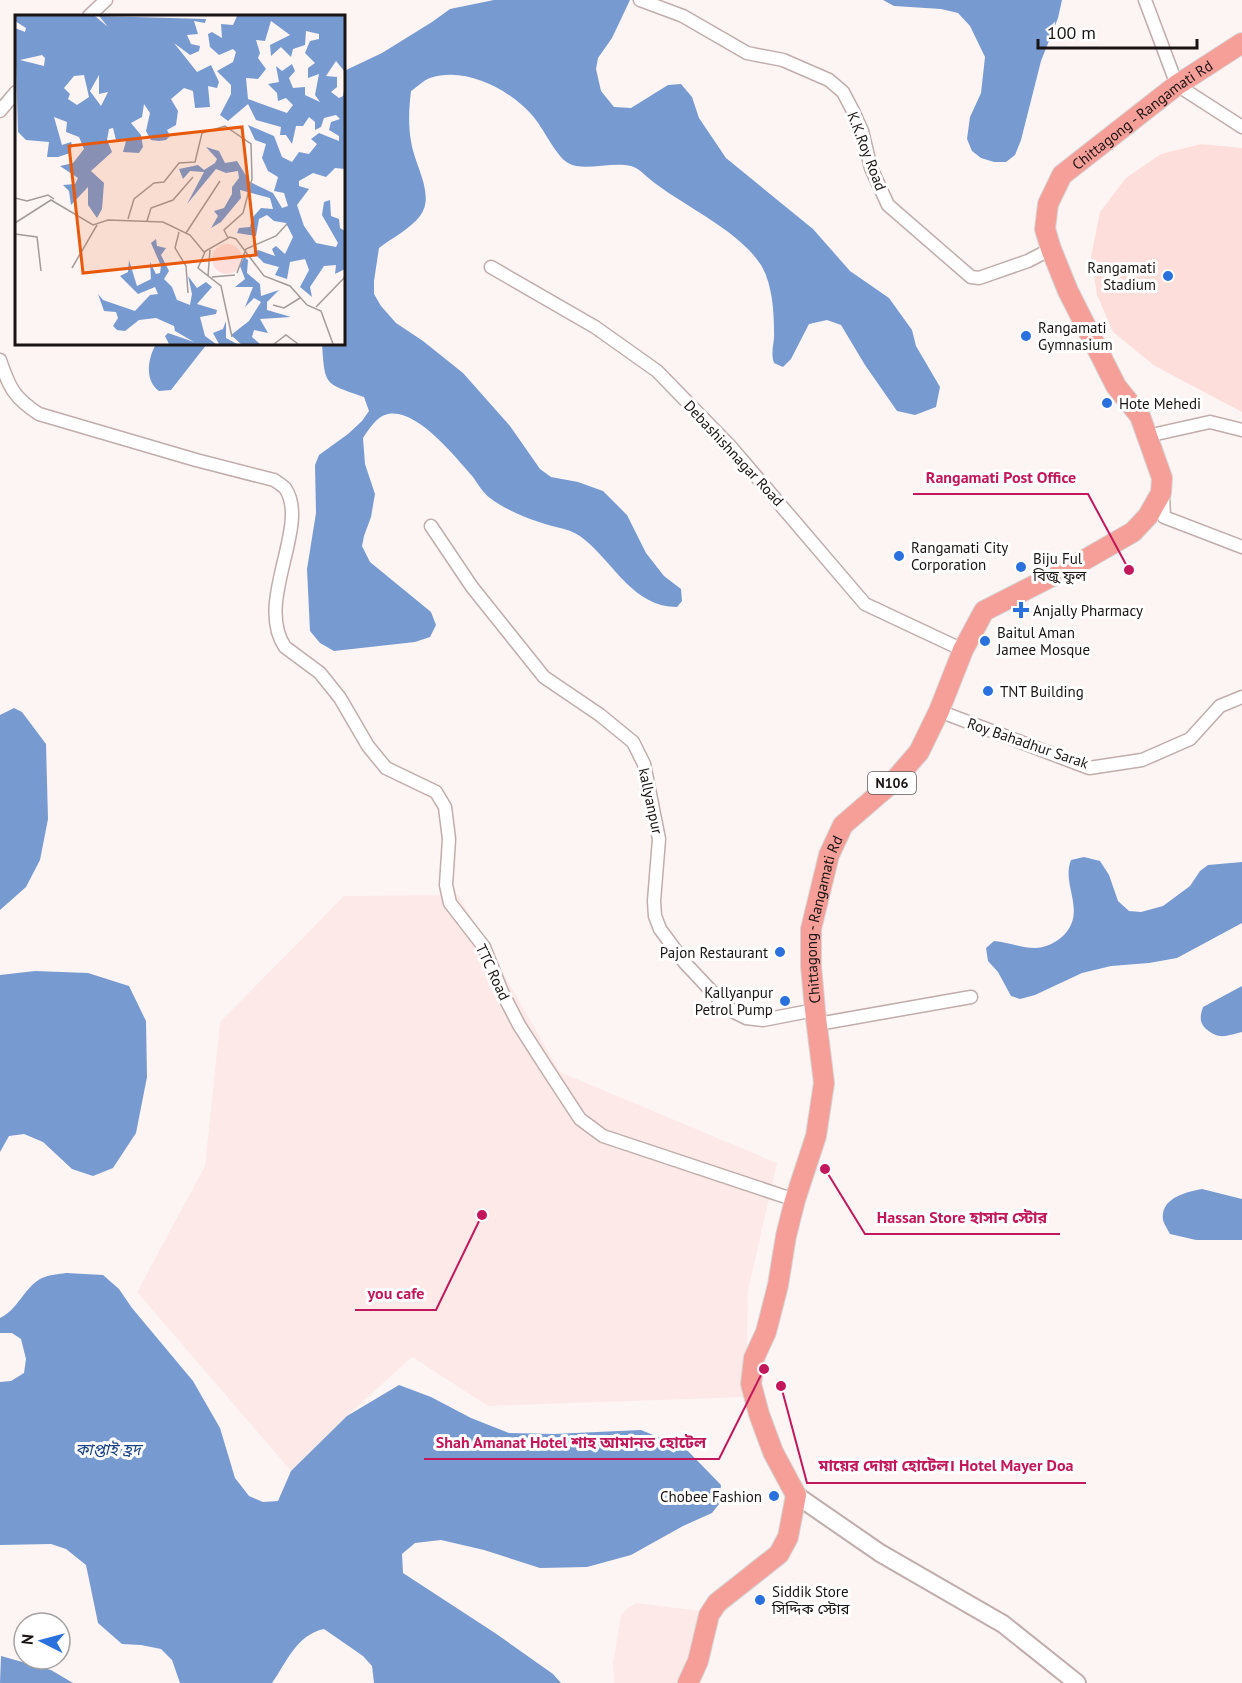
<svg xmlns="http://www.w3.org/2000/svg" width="1242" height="1683" font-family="'PT Sans','Noto Sans Bengali',sans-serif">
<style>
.built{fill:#fdeae8}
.green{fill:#fddedb}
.water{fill:#779ad0}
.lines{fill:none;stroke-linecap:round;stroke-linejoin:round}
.minor-casing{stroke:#c1adab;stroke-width:15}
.secondary-casing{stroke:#c1adab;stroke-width:20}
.trunk-casing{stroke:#d6d5d5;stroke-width:22}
.minor{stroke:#fff;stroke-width:12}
.secondary{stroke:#fff;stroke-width:16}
.trunk{stroke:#f69f98;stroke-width:20}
.poi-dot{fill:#2b71de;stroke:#fff;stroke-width:2}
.labels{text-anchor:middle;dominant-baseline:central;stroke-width:6;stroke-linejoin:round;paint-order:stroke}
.shield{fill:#fff;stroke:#5f5a5a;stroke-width:1.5}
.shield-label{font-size:14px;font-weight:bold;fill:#1b1414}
.street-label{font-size:15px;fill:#1b1414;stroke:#fff}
.poi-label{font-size:15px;fill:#1b1414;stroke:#fff;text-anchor:start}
.water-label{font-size:16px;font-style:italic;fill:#184284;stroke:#fff}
.inset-road{fill:none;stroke:#a39b9a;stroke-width:1.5}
.view{fill:#e8590c;fill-opacity:0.15;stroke:#e8590c;stroke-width:3}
.inset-edge{fill:none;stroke:#1b1414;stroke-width:3}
.leader{fill:none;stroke:#c2185b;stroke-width:2}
.callout-dot{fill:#c2185b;stroke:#fff;stroke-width:2}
.callout-label{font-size:16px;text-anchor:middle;font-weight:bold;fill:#c2185b;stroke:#fff;stroke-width:6;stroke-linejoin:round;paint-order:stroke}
</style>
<rect width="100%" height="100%" fill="#fdf5f4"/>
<path class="built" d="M458,895L560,1072L777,1163L748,1291L746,1397L488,1406L412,1357L347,1416L291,1471L137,1292L205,1166L220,1022L344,896Z
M637,1603L700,1611L687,1664L678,1683H614L613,1663L621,1615L627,1608Z"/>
<path class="green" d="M1201,144L1242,148V412L1155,366L1113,332L1097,295L1091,257L1100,212L1126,178L1161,154Z"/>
<path class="water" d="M494,0H630L612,38L598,58L596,69L601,91L614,107L631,108L668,85L681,84L692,97L699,118L726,158L813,229L850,271L889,298L912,330L916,346L940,387L936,407L915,415L897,411L865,365L841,325L827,320L809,324L791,359L783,367L774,363C770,351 775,343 774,331C774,310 772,283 761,265C739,231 688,208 656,184C648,179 640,168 631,166C612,161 583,172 568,163C555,155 543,127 532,115C509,89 465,66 430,78C424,80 417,87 411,91C409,108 408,124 411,141C414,165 436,195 420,216C410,229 392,238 379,248L374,281V294L381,306L396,323L423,341L463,373L510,426L540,469L551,477L578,482L603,491L627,515L646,553L664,576L681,589L682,601L677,607C634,607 615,565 585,540C572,528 555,528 539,522C523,517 503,508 490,498C483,493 478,484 473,477C456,458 417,408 388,414C377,416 369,429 363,438L365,464L375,494L371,517L364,536L362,546L370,562L431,612L436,625L430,637L415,642L334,651L320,643L310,631L307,569L316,513L315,465L319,455L348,434L362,421L369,411L364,397C324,383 325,386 322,344H344V71L382,53L432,22L450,9Z
M883,0H1062L1058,18L1041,61L1021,140L1015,155L1006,162H994L981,158L972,151L967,139L970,117L981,93L985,57L970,26L958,13L941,9L894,6Z
M156,344H207L171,390L159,391C144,380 148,358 156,344Z
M14,708L22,712L46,744L48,819L40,860L26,887L0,910V715Z
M1084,857L1100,861L1109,875L1118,901L1129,911L1141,912L1163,906L1190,886L1200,871L1208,865L1242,862V923L1177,958L1149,963L1111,966L1082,973L1035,995L1020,999L1011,996L998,972L988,961L986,948L994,941C1008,942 1021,948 1035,948C1045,948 1057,942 1064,935C1087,911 1061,885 1071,860Z
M35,971L88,973L129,986L146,1021L147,1077L136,1133L113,1168L93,1176L72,1169L43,1142L24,1134L9,1136L0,1152V975Z
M1242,986V1032C1226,1036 1219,1040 1206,1029C1199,1022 1200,1016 1203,1007Z
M1202,1189L1242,1199V1240H1196L1170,1234C1168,1230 1164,1224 1163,1220C1160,1198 1186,1192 1202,1189Z
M66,1273L103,1275L119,1289L132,1308L193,1381L220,1428L235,1478L249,1496L263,1502L278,1501L291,1471L347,1416L399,1385L431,1397L471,1418L509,1433L554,1434L641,1430L685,1448L721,1485L719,1504L712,1513L683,1526L631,1555L587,1567L540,1568L484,1550L441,1540L415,1543L402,1554L403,1573L495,1633L553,1674L561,1683H374L372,1666L363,1656L324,1629C296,1635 287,1662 272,1683H180L172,1660L161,1649L141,1645L122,1644L98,1623L86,1565L66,1549L51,1544L0,1545V1382L11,1381L24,1373L26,1359L21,1339L12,1333H0V1318C18,1310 24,1287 42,1278C49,1275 59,1274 66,1273Z
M1,1656L51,1670L73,1683H0Z"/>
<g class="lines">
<defs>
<path id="minor" d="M640,0L683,16L747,53L783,60L829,80L843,92L853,111L862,131L871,168L888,205L971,277L979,278L1028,261L1051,249
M1145,0L1177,85L1242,127
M89,16L106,0
M0,111L16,92
M491,267L595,327L657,371L731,447L865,604L963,650
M0,360C9,387 14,398 39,414L196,460L274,480C277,482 282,485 285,488C311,525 254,602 285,647L320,673L340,698L368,746L386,768L436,792L445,807L449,839L446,885L450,903L484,947L502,992L519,1025L546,1067L580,1119L603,1136L795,1200
M1147,436L1210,422L1242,430
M1163,494L1164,517L1242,547
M431,526L472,587L544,677L600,715L633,742L644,764L659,839L654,901L655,916L660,929L685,963L717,997L734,1012L746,1018L763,1020L815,1010
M939,711L1089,768L1142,760L1190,739L1220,706L1242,697
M818,1024L971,997"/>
<path id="secondary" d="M796,1495L880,1553L1003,1624L1077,1683"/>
<g id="trunk">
<path id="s1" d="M688,1683L698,1661L709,1615L717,1603L779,1554L788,1537L796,1495L773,1452L759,1414L751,1384L754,1358L766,1332L778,1285L786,1236L795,1200L816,1136L824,1083L815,1010L811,966V929L829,855L843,825L894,781L919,752L939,711L963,650L984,611L1086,559L1133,532L1148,516L1161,493L1162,478L1140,416L1116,386L1068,291L1051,249L1045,229L1048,204L1062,175L1177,85L1242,43"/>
</g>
</defs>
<use href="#minor" class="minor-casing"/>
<use href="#secondary" class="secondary-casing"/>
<use href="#trunk" class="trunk-casing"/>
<use href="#minor" class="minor"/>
<use href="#secondary" class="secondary"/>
<use href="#trunk" class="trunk"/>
</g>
<g class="poi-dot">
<circle cx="1168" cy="276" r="6"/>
<circle cx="1026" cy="336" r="6"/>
<circle cx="1107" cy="403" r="6"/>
<circle cx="899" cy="556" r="6"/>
<circle cx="1021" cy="567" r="6"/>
<path d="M1018 601h6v6h6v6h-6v6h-6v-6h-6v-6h6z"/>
<circle cx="985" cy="641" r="6"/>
<circle cx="988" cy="691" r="6"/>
<circle cx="780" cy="952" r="6"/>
<circle cx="785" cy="1001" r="6"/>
<circle cx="774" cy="1496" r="6"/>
<circle cx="760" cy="1600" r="6"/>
</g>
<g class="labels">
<rect class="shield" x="868" y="772" width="48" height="22" rx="4.5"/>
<g class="shield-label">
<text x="892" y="783">N106</text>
</g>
<g class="street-label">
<text stroke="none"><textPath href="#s1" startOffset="1850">Chittagong - Rangamati Rd</textPath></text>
<text transform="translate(867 151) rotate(69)">K.K.Roy Road</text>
<text transform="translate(734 453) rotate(47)">Debashishnagar Road</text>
<text transform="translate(1028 743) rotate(19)">Roy Bahadhur Sarak</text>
<text transform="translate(651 801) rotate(78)">kallyanpur</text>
<text stroke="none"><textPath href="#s1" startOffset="824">Chittagong - Rangamati Rd</textPath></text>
<text transform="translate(493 972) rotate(65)">TTC Road</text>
</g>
<g class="poi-label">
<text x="1156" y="267" text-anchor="end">Rangamati<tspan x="1156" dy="17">Stadium</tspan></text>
<text x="1038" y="327">Rangamati<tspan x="1038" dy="17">Gymnasium</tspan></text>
<text x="1119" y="403">Hote Mehedi</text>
<text x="911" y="547">Rangamati City<tspan x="911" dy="17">Corporation</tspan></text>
<text x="1033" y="558">Biju Ful<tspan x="1033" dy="17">বিজু ফুল</tspan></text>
<text x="1033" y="610">Anjally Pharmacy</text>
<text x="997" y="632">Baitul Aman<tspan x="997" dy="17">Jamee Mosque</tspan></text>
<text x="1000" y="691">TNT Building</text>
<text x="768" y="952" text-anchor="end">Pajon Restaurant</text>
<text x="773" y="992" text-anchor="end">Kallyanpur<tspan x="773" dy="17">Petrol Pump</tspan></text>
<text x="762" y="1496" text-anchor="end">Chobee Fashion</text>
<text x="772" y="1591">Siddik Store<tspan x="772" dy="17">সিদ্দিক স্টোর</tspan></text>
</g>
<g class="water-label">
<text x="108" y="1449">কাপ্তাই হ্রদ</text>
</g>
</g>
<g transform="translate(15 15)">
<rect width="330" height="330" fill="#fdf5f4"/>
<path d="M197 244a15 15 0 1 1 30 0a15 15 0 1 1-30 0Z" fill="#fddedb"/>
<path d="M0,1H80L93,12L84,1L191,4L190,8L179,6L183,19L172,20L176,29L185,31L184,36L175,40L159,28L182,57L196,50L204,67L202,73L193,71L195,92L180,93L178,76L169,73L156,84L163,96L161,110L152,115L155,121L151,125L144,126L136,125L131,116L135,98L129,89L127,102L116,108L126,120L128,132L124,138L108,137L111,126L101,125L98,113L94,114L92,125L97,137L76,156L89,168L87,194L82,203L73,190V172L56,190L54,176L48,170L60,169L63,163L45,151L58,148L69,134L64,122L51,117L52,107L39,102L47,130L56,127L57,130L55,138L43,142H32L34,127L11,125L3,117L0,13L10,17L11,13L0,6ZM27,40L30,43L29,51L5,45ZM69,60L74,82L62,90L53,84L55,79L49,73L59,61ZM84,60V79L93,77L86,91L75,76ZM222,1H330V57L321,46L311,61L322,62V72L316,77L324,83L328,81L330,69V154L320,153L311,162L298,158L284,166V171L294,174L282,190L289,211L301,228L321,232L323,228L307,200L309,187L315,185L316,201L324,204L325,213L330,216V254L320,259L321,250L309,251L295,272L297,282L285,272L294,255L290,244L275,247L272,264L260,260L264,252L249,248L240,239L243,235L260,241L257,234L261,231L270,239L278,222L271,208L259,206L252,200L244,204L241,221L222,218L224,213L235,212L237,203L246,193L258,194L255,183L225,175L226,183L206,207L196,213L203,201L199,196L209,193L217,179V172L224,163L223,156L211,158L201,154L172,189L189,157L175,156L168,164L164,154L183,150L189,155L200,148L202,144L191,132L204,136L210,148L222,146L235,167L258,178L267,193L273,191L269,178L259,176L263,162L253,156L247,143L251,129L240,125L233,110L259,121L267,142L277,147L284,137L294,139L302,129L296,124L304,118L324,126V121L314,115L316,107L325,104L321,100L309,103L306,112L300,115V107L294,102L288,111H281L277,129L271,120H265L266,112L241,105L233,89L213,106L205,100L216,79V70L202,56L218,47L221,37L218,34L204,40L195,32L193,19L197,17L207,23L206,9L218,10ZM256,6L275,20L255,30L256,41L266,32L276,42L278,34L290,30L291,16L304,19V24L295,26L290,38L300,48L293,53V63L304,59L300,80L305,87L290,80V72L278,73L274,63L280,56L277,49L267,56L261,51L264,67L253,69L262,78L263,86L271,83L278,90L272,98L233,84L231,63L243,64L251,54L243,43L245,38L241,25L250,26ZM141,224L142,231L151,233L146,240L154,256L149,264L157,272L162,285L175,290L177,279L173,261L182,273L191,267L197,272L182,289L202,295L201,299L185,302L190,321L201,329H154L150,321L153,318L179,327L160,316L159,311L141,303L124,305L110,316L102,315L98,311L103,303L101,297L89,296L83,279L88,285L120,296L135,280L143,279L140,272L123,279L105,261L113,257L114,245L122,271L136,264L135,247L141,259L145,258L146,251L136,228ZM229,242L233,245L232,258L245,269L246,281L264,275L252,287V295L276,302L245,304L253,318L239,315L237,322L245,329H226L216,320L234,306L246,287L239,283L230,292L238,272H220L230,264L225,251ZM211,306V323L222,329H204L198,318L208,314Z" fill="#779ad0" fill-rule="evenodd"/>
<path class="inset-road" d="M0,183L12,186L33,180L39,184M113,204L119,184L139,168L149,167L164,148L180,147L187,118L210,111L236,129L237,164L228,198L209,215L213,223M132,206L136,193L158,185L178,162M0,208L36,185L78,210L93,205L148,207L175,220L189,237L215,222L221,224L249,261L275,271L292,290L306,296L318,329M164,217L160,233L171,251L173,278M171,218L205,166M0,219L22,222L26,256M190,237L183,253L206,271L217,322M57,253L82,210M222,258L231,234L261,221L272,209M193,261L195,235M197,262L220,260M258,290L269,293L285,283M301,292L330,262M259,329L271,320L283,329"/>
<path class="view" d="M227,112L241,240L68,258L54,131Z"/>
<rect width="330" height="330" class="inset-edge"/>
</g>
<path class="leader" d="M1129 570L1088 494H913M825 1169L865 1234H1060M482 1215L436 1310H355M764 1369L719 1459H424M781 1386L807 1483H1086"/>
<g class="callout-dot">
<circle cx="1129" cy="570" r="6"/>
<circle cx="825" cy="1169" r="6"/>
<circle cx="482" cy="1215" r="6"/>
<circle cx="764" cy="1369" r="6"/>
<circle cx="781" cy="1386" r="6"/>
</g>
<g class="callout-label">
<text x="1001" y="483">Rangamati Post Office</text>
<text x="962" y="1223">Hassan Store হাসান স্টোর</text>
<text x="396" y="1299">you cafe</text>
<text x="571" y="1448">Shah Amanat Hotel শাহ আমানত হোটেল</text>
<text x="946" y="1471">মায়ের দোয়া হোটেল। Hotel Mayer Doa</text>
</g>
<g transform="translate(42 1641) rotate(276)"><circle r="28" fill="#ffffff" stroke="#a4a1a1" stroke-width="1.5"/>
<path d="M0-4.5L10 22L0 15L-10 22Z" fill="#2b71de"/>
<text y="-9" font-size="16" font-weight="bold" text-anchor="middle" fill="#1b1414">N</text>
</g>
<path d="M1038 39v9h159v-9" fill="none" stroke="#1b1414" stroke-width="3"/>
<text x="1047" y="39" font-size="18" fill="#1b1414" stroke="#ffffff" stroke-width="4.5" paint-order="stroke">100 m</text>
</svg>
